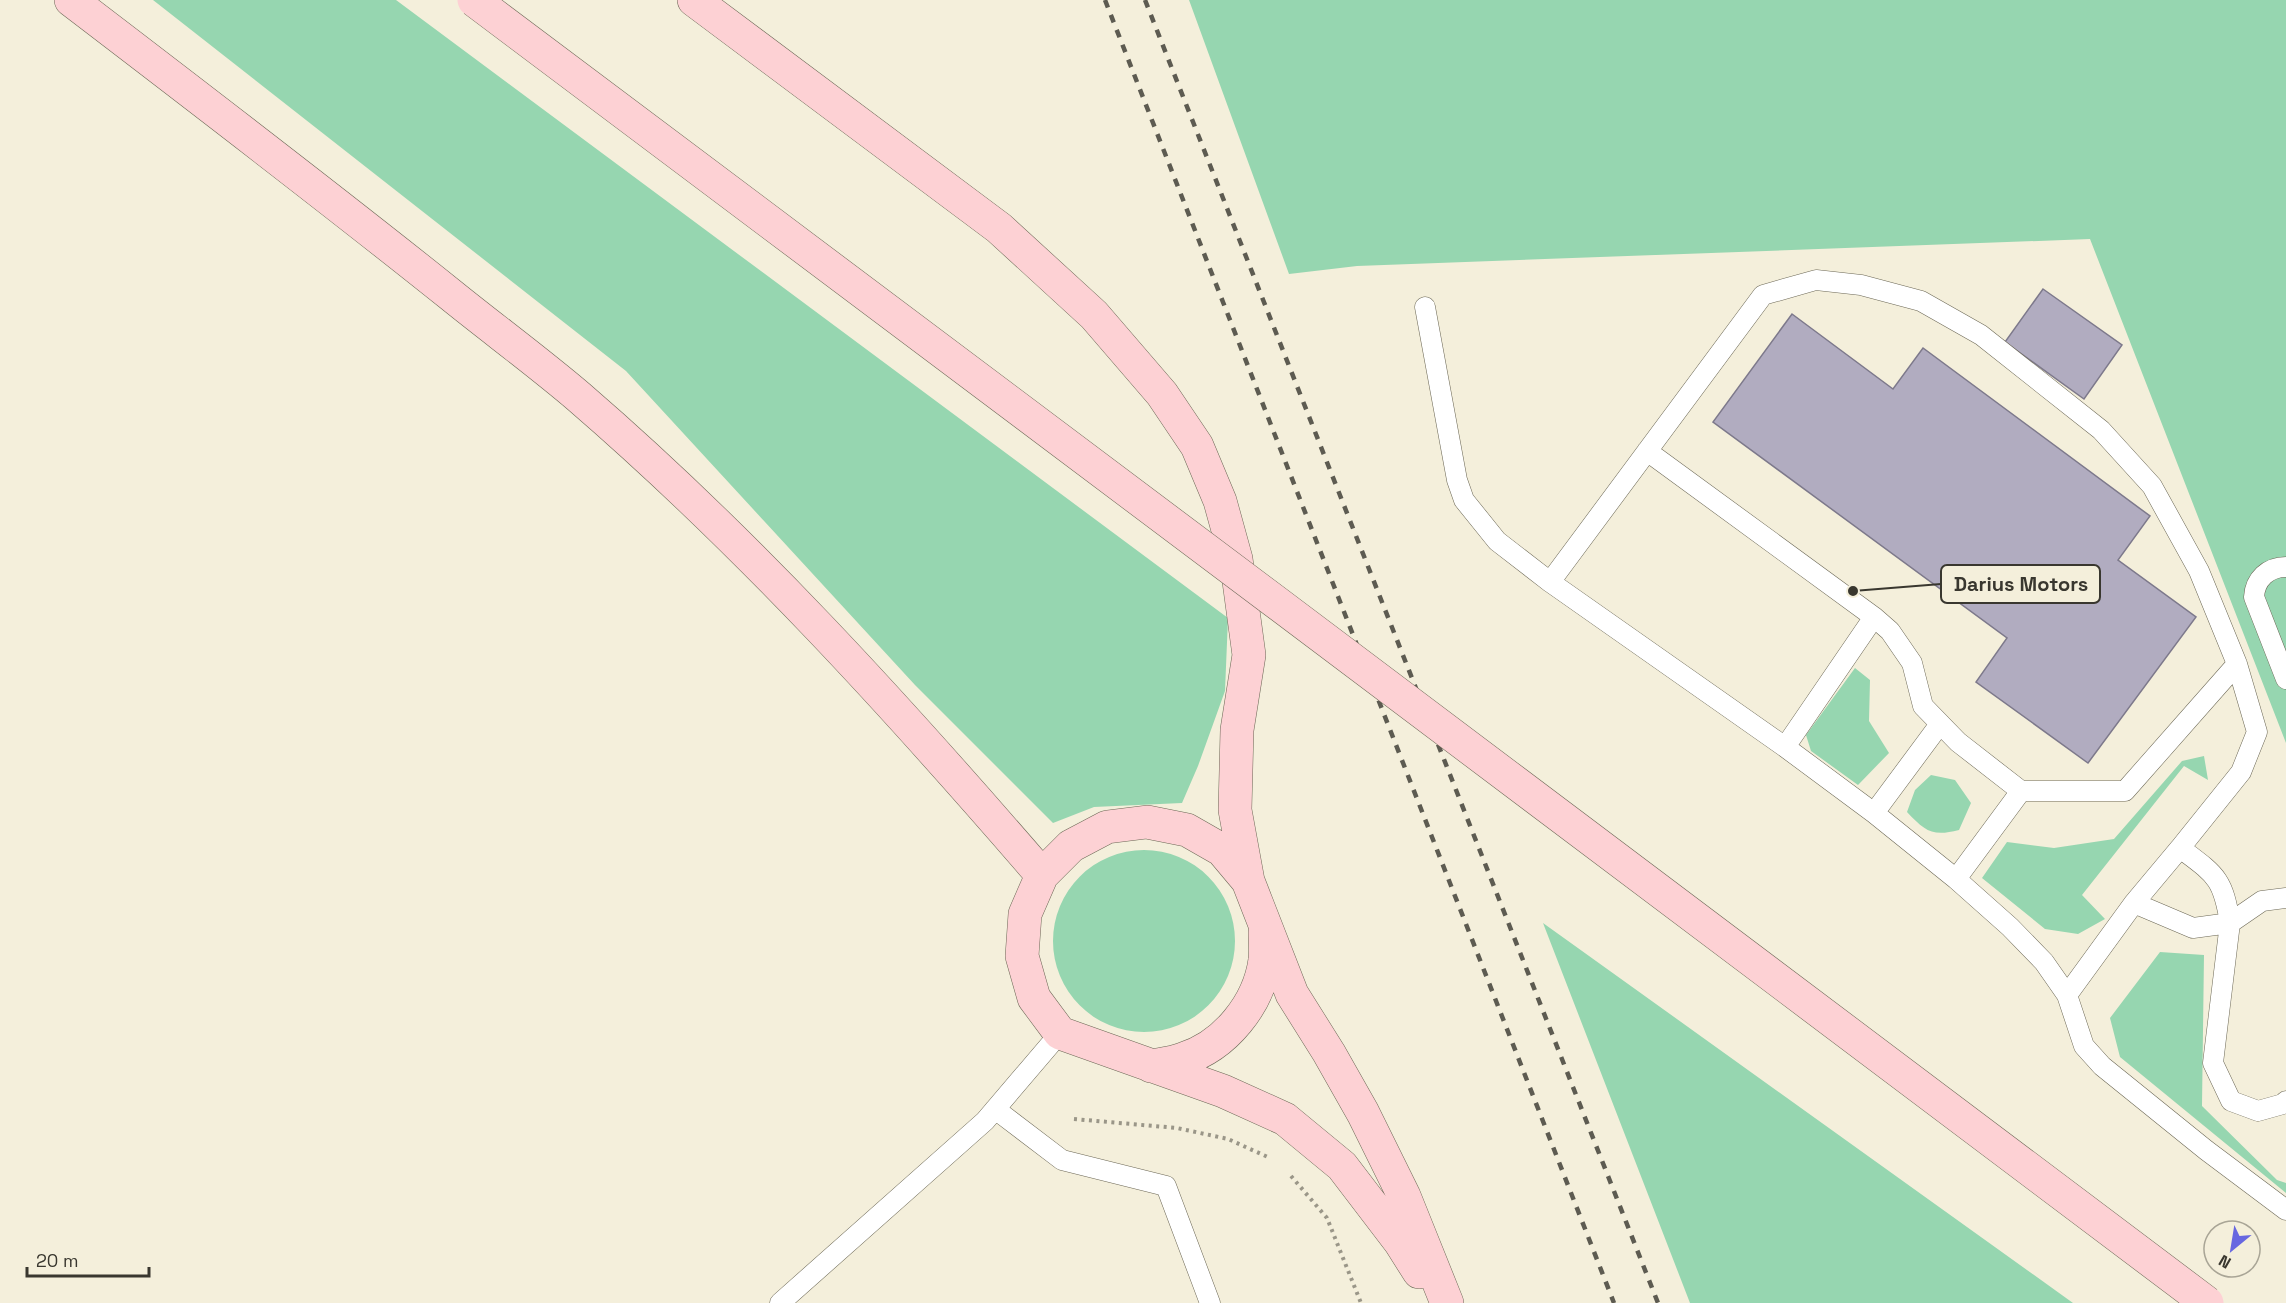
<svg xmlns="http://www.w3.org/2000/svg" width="2286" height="1303" font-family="'Space Grotesk',sans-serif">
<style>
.green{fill:#96d6b0}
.building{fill:#b1acc0;stroke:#7d798b;stroke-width:1.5}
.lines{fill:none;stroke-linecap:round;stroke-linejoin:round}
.lane-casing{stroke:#6c6856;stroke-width:21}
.secondary-casing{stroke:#6c6856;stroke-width:34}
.path{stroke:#9a9688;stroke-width:4;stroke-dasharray:3 4.5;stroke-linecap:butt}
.lane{stroke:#fff;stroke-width:20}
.secondary{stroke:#fdd1d4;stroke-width:33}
.rail{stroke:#5d5b51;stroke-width:4.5;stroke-dasharray:8 8;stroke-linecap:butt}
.secondary-bridge-casing{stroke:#6c6856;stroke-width:34;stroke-linecap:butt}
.secondary-bridge{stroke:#fdd1d4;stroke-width:33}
.leader{fill:none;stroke:#39372f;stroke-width:2}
.callout-dot{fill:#39372f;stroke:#f4efdb;stroke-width:2}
.callout{fill:#f4efdb;stroke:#39372f;stroke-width:2}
.callout-label{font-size:20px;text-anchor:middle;font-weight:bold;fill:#39372f}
</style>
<rect width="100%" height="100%" fill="#f4efdb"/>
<path class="green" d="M153,0H396L1228,618L1225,691L1198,766L1182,803L1094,807L1053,823L915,685L626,371Z
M1189,0H2286V743L2090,239L1357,266L1289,274Z
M1855,668L1870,680L1869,721L1889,753L1858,785L1811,751L1806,735Z
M2204,756L2208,780L2184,766L2082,895L2105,919L2078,934L2045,929L1982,878L2007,842L2054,848L2114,839L2182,761Z
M1931,775L1955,780L1971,803L1959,830C1932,837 1925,831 1907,812L1915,790Z
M1053 941a91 91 0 1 1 182 0a91 91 0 1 1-182 0Z
M1543,923L2073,1303H1690Z
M2160,952L2204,955L2202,1106L2277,1180L2286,1183V1193L2120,1057L2110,1018Z"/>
<path class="building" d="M2043,289L2122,345L2084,399L2005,342Z
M1792,314L1893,389L1923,348L2150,516L2118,560L2196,617L2088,763L1976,682L2007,638L1713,422Z"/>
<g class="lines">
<defs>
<path id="lane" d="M1425,307L1457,480L1464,500L1497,541L1550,582L1785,747L1874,813L1956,879L2010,927L2044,962L2067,995L2084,1046L2102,1066L2206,1150L2286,1210
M1647,451L1874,617L1890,631L1912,663L1923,706L1958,742L2021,791H2125L2237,664
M2286,567C2268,567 2255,579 2254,597L2286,679
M1550,582L1763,295L1816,280L1861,285L1921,301L1981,335L2101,430L2152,486L2199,571L2237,664L2257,732L2241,772L2180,848C2216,875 2223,878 2230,923L2193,928L2134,903
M1785,747L1874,617
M1874,813L1940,724
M1956,879L2021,791
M2286,898L2262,901L2230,923L2213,1063L2231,1101L2258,1111L2283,1104L2286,1101
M2067,995L2134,903L2180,848
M995,1109L1062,1160L1166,1186L1210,1303
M780,1303L985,1121L1060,1033"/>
<path id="secondary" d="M71,0C198,97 325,194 451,295C493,329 538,362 579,397C747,542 897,707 1042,875
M694,0L999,228L1094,315L1162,394L1197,446L1220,501L1236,559L1249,655L1237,730L1235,810L1248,881L1292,994L1329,1053L1363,1113L1404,1196L1447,1303
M1248,881L1222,850L1187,830L1147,822L1107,827L1071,846L1042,875L1025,914L1022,956L1034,998L1060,1033L1223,1091L1285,1119L1342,1166L1400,1242L1419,1272
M1151,1066C1161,1064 1173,1063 1183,1059C1225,1046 1259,1004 1265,960C1266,951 1265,941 1265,932"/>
</defs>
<use href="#lane" class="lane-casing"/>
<use href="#secondary" class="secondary-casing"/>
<path class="path" d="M1074,1119L1177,1128L1228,1139L1270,1158
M1291,1176L1327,1218L1361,1303"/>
<use href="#lane" class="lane"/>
<use href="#secondary" class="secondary"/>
<path class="rail" d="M1105,0L1614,1303
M1145,0L1658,1303"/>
<defs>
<path id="secondary-bridge" d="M474,0C1053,432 1629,870 2207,1303"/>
</defs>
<use href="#secondary-bridge" class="secondary-bridge-casing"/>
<use href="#secondary-bridge" class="secondary-bridge"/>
</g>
<path class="leader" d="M1853 591L1941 584"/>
<circle class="callout-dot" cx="1853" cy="591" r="6"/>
<rect class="callout" x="1941" y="565" width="159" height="38" rx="6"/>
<g class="callout-label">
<text x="2021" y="591">Darius Motors</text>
</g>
<g transform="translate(2232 1249) rotate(210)"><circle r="28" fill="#f4efdb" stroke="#a9a596" stroke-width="1.5"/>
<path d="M0-4.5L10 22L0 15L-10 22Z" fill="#6767e0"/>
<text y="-9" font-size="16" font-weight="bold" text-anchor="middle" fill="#39372f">N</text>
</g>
<path d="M27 1267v9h122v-9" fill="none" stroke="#39372f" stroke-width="3"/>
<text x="36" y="1267" font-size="18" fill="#39372f" stroke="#f4efdb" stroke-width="4.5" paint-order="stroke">20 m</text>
</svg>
